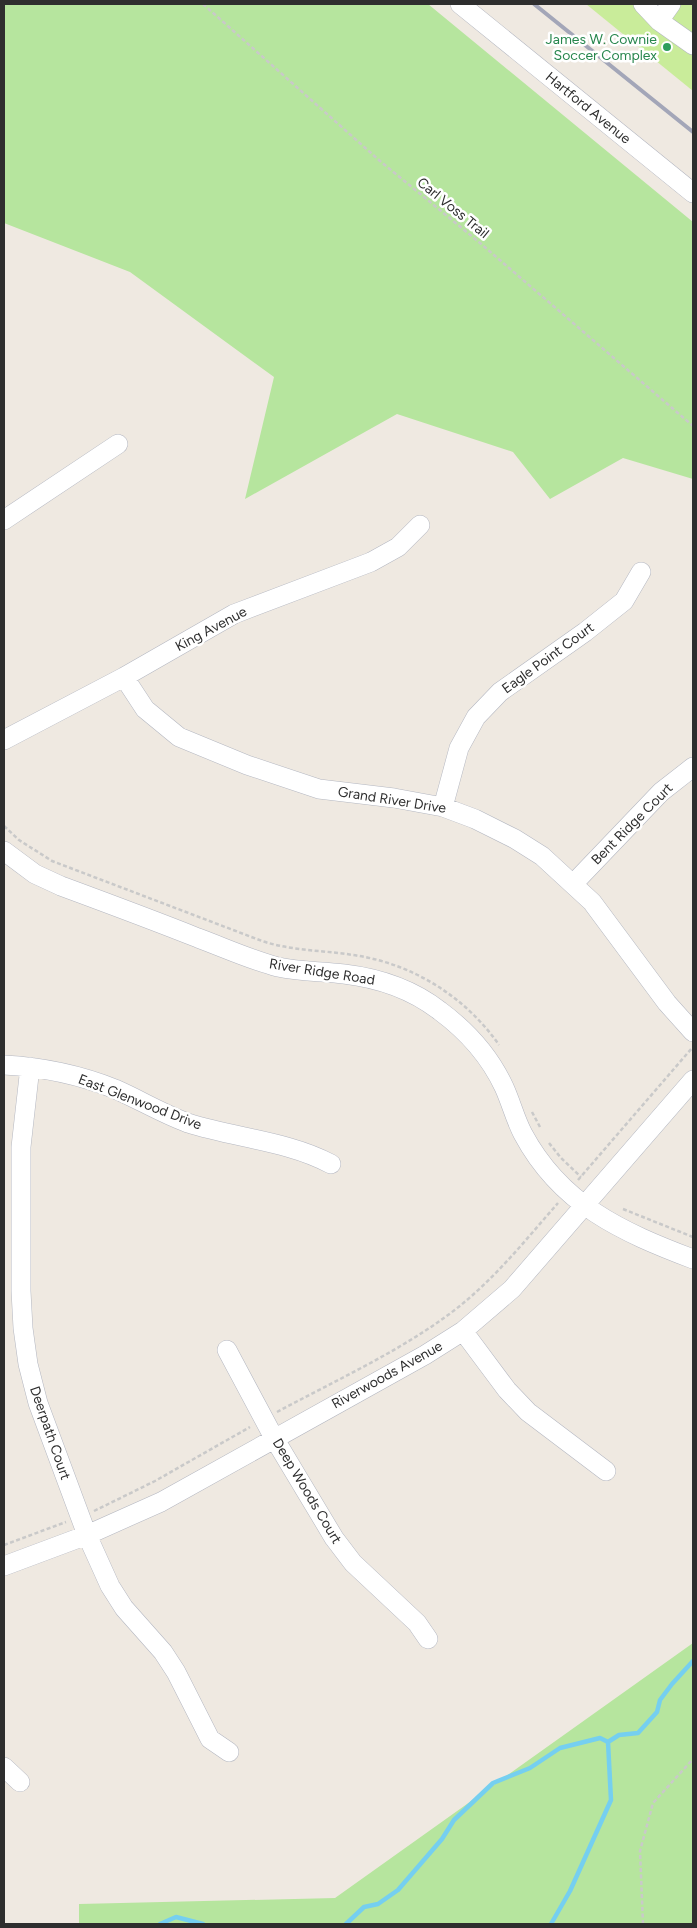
<svg xmlns="http://www.w3.org/2000/svg" width="697" height="1928" font-family="Figtree,sans-serif">
<style>
.green{fill:#b6e59e}
.pitch{fill:#c9ec9a}
.lines{fill:none;stroke-linecap:round;stroke-linejoin:round}
.stream{stroke:#75cff0;stroke-width:4.5}
.minor-casing{stroke:#b4b7c1;stroke-width:20}
.path{stroke:#c9c9c9;stroke-width:2.5;stroke-dasharray:4 2.5;stroke-linecap:butt}
.minor{stroke:#fff;stroke-width:19}
.rail{stroke:#a3a6b8;stroke-width:4}
.leisure-dot{fill:#2e9e5b;stroke:#fff;stroke-width:2}
.labels{text-anchor:middle;dominant-baseline:central;stroke-width:5;stroke-linejoin:round;paint-order:stroke}
.leisure-label{font-size:14px;fill:#27864d;stroke:#fff;text-anchor:end}
.street-label{font-size:14px;fill:#2e2e2e;stroke:#fff}
</style>
<rect width="100%" height="100%" fill="#efe9e1"/>
<path class="green" d="M4,4H428L693,222V479L623,458L550,499L513,452L397,414L245,499L274,377L130,272L4,223Z
M693,1643V1924H79V1904L335,1898Z"/>
<path class="pitch" d="M586,4H693V91Z"/>
<g class="lines">
<path class="stream" d="M608,1742L619,1735L638,1733L657,1712L660,1700L672,1684L693,1661
M160,1924L176,1917L203,1924
M346,1924L364,1907L378,1904L398,1890L442,1839L454,1820L493,1783L530,1768L560,1748L600,1738L608,1742
M551,1924L570,1891L611,1800L608,1742"/>
<defs>
<path id="minor" d="M460,4L693,193
M643,4L659,21L693,45
M659,21L671,4
M4,520L118,444
M124,677L145,709L179,737L247,765L319,789L394,798L443,807L475,819L515,839L542,856L592,902L667,1003L693,1032
M4,740L124,677L234,614L371,562L398,547L420,525
M443,807L459,748L476,717L500,692L585,632L624,601L641,572
M4,851L35,874L61,886C107,903 153,920 198,938C225,948 251,960 278,967C300,972 322,971 344,974C378,978 413,990 440,1011C467,1031 490,1057 504,1087C511,1102 515,1119 523,1134C561,1205 622,1232 693,1259
M574,883L661,792L693,767
M4,1065C42,1067 80,1075 115,1089C140,1100 163,1114 188,1123C235,1138 288,1141 331,1164
M30,1067L21,1147V1291L23,1328L28,1364L38,1403L87,1535L110,1586L124,1608L163,1652L176,1672L210,1739L229,1752
M463,1331L507,1390L528,1412L606,1471
M227,1350L274,1438L334,1538L353,1563L417,1623L428,1639
M4,1566L87,1535L161,1502L425,1355L463,1331L512,1289L693,1080
M4,1767L20,1782"/>
</defs>
<use href="#minor" class="minor-casing"/>
<path class="path" d="M203,4L380,161L480,243L693,426
M4,826L19,840L52,861L262,941C292,951 322,950 353,955C411,963 465,996 499,1045
M532,1112L540,1127
M549,1143L561,1158L581,1177
M578,1180L692,1048
M623,1209L693,1237
M277,1412C338,1379 414,1345 467,1300C501,1271 529,1236 558,1203
M94,1511L155,1481L250,1427
M4,1545L66,1522
M643,1924L640,1851L653,1803L693,1759"/>
<use href="#minor" class="minor"/>
<path class="rail" d="M534,4L693,132"/>
</g>
<circle class="leisure-dot" cx="667" cy="47" r="5"/>
<g class="labels">
<g class="leisure-label">
<text x="657" y="39">James W. Cownie<tspan x="657" dy="16">Soccer Complex</tspan></text>
</g>
<g class="street-label">
<text transform="translate(588 108) rotate(39)">Hartford Avenue</text>
<text transform="translate(453 208) rotate(39)">Carl Voss Trail</text>
<text transform="translate(211 629) rotate(-28)">King Avenue</text>
<text transform="translate(548 658) rotate(-36)">Eagle Point Court</text>
<text transform="translate(392 800) rotate(9)">Grand River Drive</text>
<text transform="translate(632 824) rotate(-45)">Bent Ridge Court</text>
<text transform="translate(322 972) rotate(9)">River Ridge Road</text>
<text transform="translate(140 1102) rotate(21)">East Glenwood Drive</text>
<text transform="translate(387 1375) rotate(-29)">Riverwoods Avenue</text>
<text transform="translate(50 1433) rotate(71)">Deerpath Court</text>
<text transform="translate(307 1491) rotate(59)">Deep Woods Court</text>
</g>
</g>
<rect width="697" height="1928" fill="none" stroke="#2e2e2e" stroke-width="10"/>
</svg>
